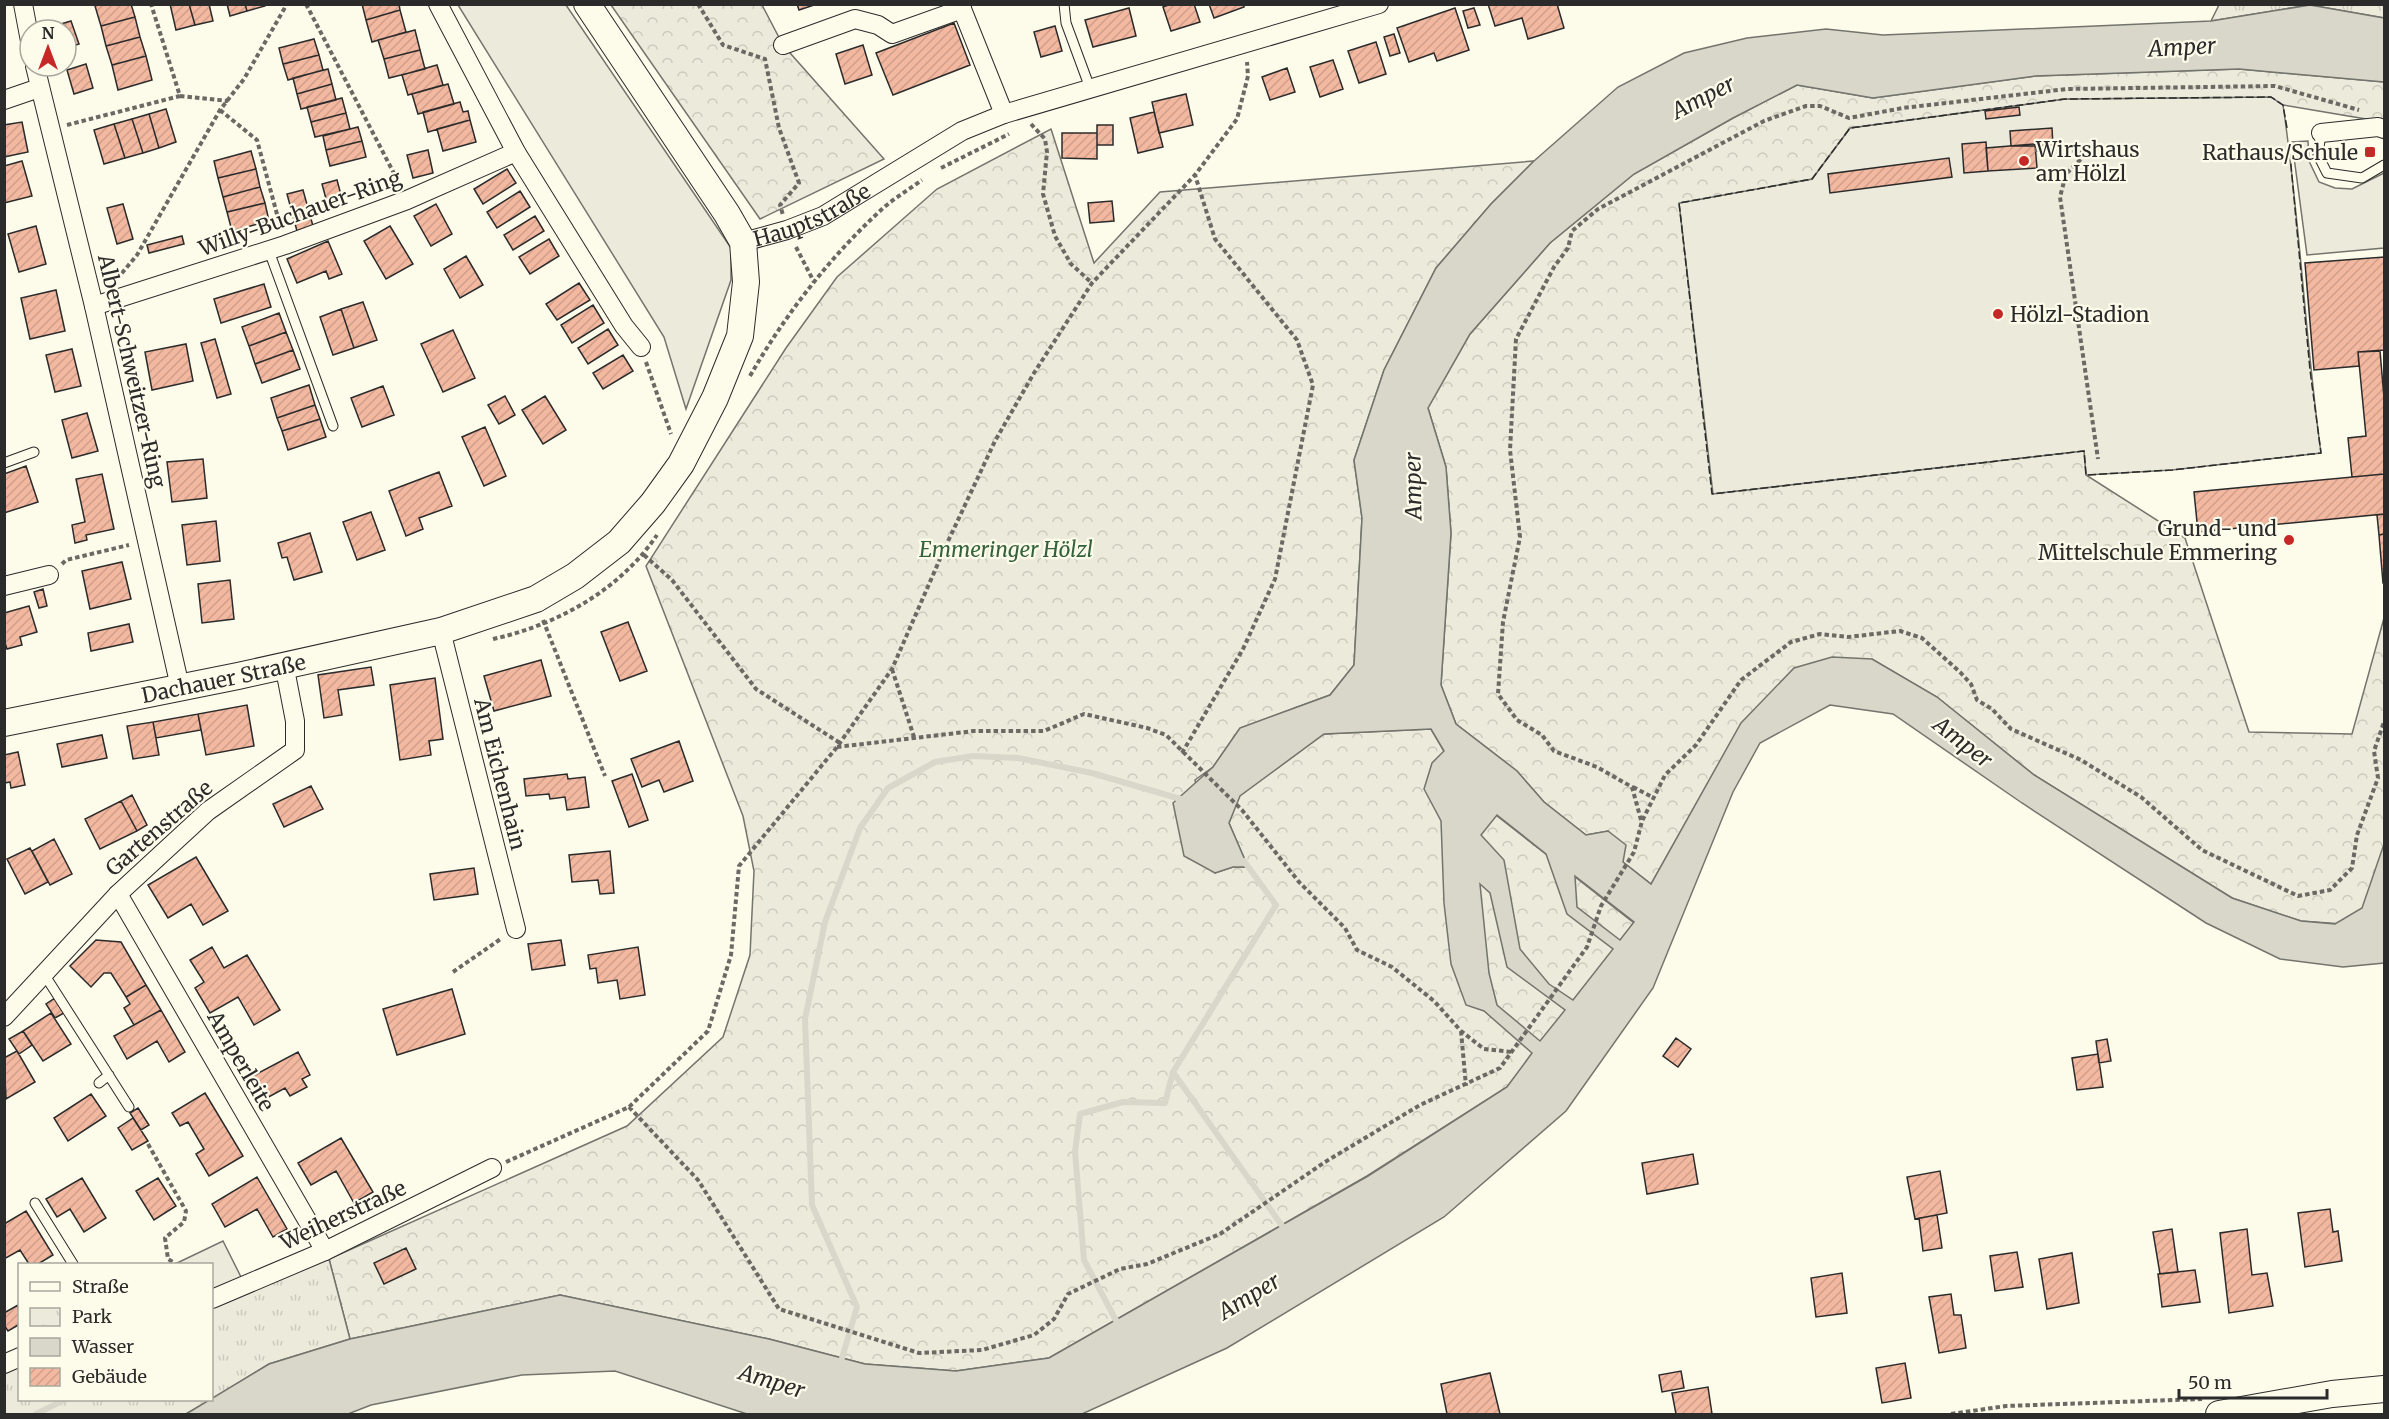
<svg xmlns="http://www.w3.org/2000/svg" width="2389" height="1419" font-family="Merriweather,serif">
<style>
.green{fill:#ecebdb;stroke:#74746e;stroke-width:1.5}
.forest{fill:url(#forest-crowns);stroke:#74746e;stroke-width:1.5}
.park{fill:url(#park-tufts);stroke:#74746e;stroke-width:1.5}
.parking{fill:#eceadb;stroke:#74746e;stroke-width:1.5}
.water{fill:#d8d7c9;stroke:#74746e;stroke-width:1.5;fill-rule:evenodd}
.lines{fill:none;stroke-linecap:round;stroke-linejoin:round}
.stream{stroke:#d8d7c9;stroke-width:6}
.building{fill:url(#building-hatch);stroke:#2b2b2b;stroke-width:1.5}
.lane-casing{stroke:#2b2b2b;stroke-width:11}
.street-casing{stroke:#2b2b2b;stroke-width:20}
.secondary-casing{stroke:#2b2b2b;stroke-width:28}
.path{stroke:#6a6964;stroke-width:4;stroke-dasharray:4.5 3;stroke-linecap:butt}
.lane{stroke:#fdfbea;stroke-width:9}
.street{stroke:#fdfbea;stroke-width:18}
.secondary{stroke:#fdfbea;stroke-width:26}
.fence{stroke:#2b2b2b;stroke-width:1.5;stroke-dasharray:8 3;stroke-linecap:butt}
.poi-dot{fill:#c62828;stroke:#fdfbea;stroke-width:2}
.labels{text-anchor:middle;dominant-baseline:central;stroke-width:4.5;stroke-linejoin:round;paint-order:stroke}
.poi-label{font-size:21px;fill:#2b2b2b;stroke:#fdfbea;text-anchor:start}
.street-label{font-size:21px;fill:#2b2b2b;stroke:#fdfbea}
.park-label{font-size:21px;font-style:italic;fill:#34623c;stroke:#fdfbea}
.water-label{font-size:22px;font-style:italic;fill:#2b2b2b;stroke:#fdfbea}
</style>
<defs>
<pattern id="forest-crowns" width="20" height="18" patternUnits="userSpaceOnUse" patternTransform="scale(1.5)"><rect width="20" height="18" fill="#ecebdb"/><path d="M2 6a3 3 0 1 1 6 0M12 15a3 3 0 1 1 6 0" fill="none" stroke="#cbcabc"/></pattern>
<pattern id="park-tufts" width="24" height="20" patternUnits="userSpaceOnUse" patternTransform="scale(1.5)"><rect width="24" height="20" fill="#ecebdb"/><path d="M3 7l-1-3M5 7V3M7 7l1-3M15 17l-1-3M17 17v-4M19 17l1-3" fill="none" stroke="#cbcabc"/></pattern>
<pattern id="building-hatch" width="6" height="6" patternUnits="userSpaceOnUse" patternTransform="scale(1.5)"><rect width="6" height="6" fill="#f2b8a0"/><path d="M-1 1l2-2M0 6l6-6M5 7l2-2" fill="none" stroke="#d09e8a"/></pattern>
</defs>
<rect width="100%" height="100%" fill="#fdfbea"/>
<path class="green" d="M458,5H566L731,248V280L686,409L664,337Z
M2271,97L2283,105C2300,220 2305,337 2321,453L2172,470L2086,475L2084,451L1712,494L1679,203L1812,179L1850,128L2065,99Z
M223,1241L243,1281L212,1292V1264H175Z"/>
<path class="forest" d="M611,5H762L783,45L884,159L760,219Z
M2239,69L2384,82V122L2283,105L2271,97L2065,99L1850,128L1812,179L1679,203L1713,494L2084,451L2086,475L2185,538L2249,732L2352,734L2384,618V927L2301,921L2232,898L2034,775L1937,697L1872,659L1741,724L1651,884L1623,862L1608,831L1586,835L1544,802L1517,771L1456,724L1441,685L1451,533L1446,467L1428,408L1470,334L1550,243L1634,174L1733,118L1797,85L1873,98L2035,76Z
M1051,129L1094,263L1160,192L1534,161L1491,204L1436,268L1384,370L1354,460L1362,518L1354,665L1330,695L1240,728L1213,767L1195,780L1215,873L1233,867H1248L1229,823L1239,796L1324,734L1431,729L1469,794L1634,923L1507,1087L1367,1176L1049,1358L956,1371L865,1364L769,1339L560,1295L350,1339L329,1259L627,1126L723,1037L750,955L754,871L743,816L646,566L786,348L837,277L937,189Z"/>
<path class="park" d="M2219,5H2384V18L2310,5L2211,21Z
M329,1259L350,1339L269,1364L212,1399V1306Z
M19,1358L20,1400H210L186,1414H5L4,1365Z"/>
<path class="parking" d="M2308,141L2309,161L2319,182L2335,188L2352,189L2384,173V248L2307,255L2292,142Z"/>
<path class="water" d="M2310,5L2384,18V82L2239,69L2035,76L1873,98L1797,85L1733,118L1634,174L1550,243L1470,334L1428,408L1446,467L1451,533L1441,685L1456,724L1517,771L1544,802L1586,835L1608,831L1626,845L1623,862L1651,884L1741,723L1794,668L1832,657L1872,659L1937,697L2034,775L2232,898L2301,921L2335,924L2362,908L2384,844V963L2343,967L2280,959L2206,923L2022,803L1893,714L1830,705L1760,743L1733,792L1653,988L1566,1111L1444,1217L1227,1348L1082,1414H747L615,1371L522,1375L371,1405L348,1414H186L269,1364L350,1339L560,1295L769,1339L865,1364L956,1371L1049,1358L1368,1176L1507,1087L1532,1053L1484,1011L1466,1005L1451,964L1444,903L1441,821L1424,789L1432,763L1444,751L1431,729L1324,734L1240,796L1229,823L1248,867H1233L1215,873L1184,856L1173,803L1213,767L1240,728L1330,695L1354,665L1362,518L1354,460L1384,370L1436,268L1491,204L1534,161L1618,87L1684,53L1747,38L1826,29L1883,35L2211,21ZM1497,815L1546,854L1567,914L1613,949L1573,1000L1549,984L1520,949L1504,860L1481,835ZM1575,876L1634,922L1620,940L1577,907ZM1480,884L1490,893L1507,967L1565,1010L1540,1041L1497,1005L1489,973Z"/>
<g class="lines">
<path class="stream" d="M1173,1072L1285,1230
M1119,1326L1084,1260L1075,1152L1080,1114L1123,1102L1165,1103L1173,1072L1276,905L1244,861
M842,1358L857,1307L812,1205L805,1019L825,922L860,828L888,788L935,762L973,756L1018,758L1092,773L1184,800
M36,1414L64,1400"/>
</g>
<path class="building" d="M101,4H131L135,17L101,26L95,6Z
M170,4H189L195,25L176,30Z
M189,4H209L213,21L195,25Z
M227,4H245L247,11L230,16Z
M245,4H265V6L247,11Z
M362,4H399L400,10L366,20Z
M797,4H817L799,10Z
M1171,4H1194L1200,22L1171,31L1163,7Z
M1209,4H1244V7L1214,18Z
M1488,4H1557L1564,28L1528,39L1522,18L1495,26Z
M1129,8L1136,36L1093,47L1085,20Z
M1455,8L1469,50L1437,61L1434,53L1409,62L1397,28Z
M1474,8L1480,25L1468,28L1463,11Z
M400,10L406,32L372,42L366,20Z
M135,17L140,37L106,46L101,26Z
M71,21L79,44L66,48V30H55L54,26Z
M954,23L970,65L893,95L876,53Z
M1055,26L1062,51L1041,57L1034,32Z
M415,30L420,50L384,59L378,40Z
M1394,34L1400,53L1390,56L1384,37Z
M140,37L146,56L112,65L106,46Z
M314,39L319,55L283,64L279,48Z
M1376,42L1386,74L1359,83L1348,51Z
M863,45L872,75L845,84L836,54Z
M420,50L425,69L389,78L384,59Z
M319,55L323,70L288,80L283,64Z
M146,56L152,80L118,90L112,65Z
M1333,60L1343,89L1320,97L1310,67Z
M86,64L93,88L74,94L67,70Z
M437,65L443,85L408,95L402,75Z
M1287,68L1295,92L1270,100L1262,77Z
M328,69L332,84L297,94L293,78Z
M332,84L336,100L301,109L297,94Z
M448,84L454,104L418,114L412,94Z
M1186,94L1193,125L1159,133L1152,102Z
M342,98L346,113L311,122L307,107Z
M460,102L463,112L468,111L470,120L428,132L423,112Z
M2019,107L2020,115L1986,119L1985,111Z
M166,109L176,142L159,148L149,114Z
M1154,112L1163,147L1138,153L1130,118Z
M346,113L350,129L315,137L311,122Z
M149,114L159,148L143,153L132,119Z
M132,119L143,153L125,158L114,124Z
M470,120L476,142L443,151L437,129Z
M22,122L28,152L4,157V125Z
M114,124L125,158L104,164L94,130Z
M1097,125H1113V145H1097Z
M358,127L362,141L326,150L323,136Z
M2052,128L2053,146H2011L2010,131Z
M1062,133H1097V159L1062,158Z
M362,141L366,157L330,166L326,150Z
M1986,142L1988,171L1964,173L1962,144Z
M2035,144L2037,168L1988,171L1986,148Z
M428,150L433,173L413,178L407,155Z
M251,151L256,169L218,178L214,161Z
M1949,158L1952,177L1830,193L1828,174Z
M22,161L32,196L4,203V166Z
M256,169L260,187L223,197L218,178Z
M507,169L516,183L483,204L474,189Z
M337,180L344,206L329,210L322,184Z
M260,187L265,203L227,212L223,197Z
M303,190L313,226L297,231L287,194Z
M520,191L530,207L497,228L487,212Z
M1112,201L1114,221L1090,223L1088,203Z
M265,203L269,221L232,231L227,212Z
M123,204L133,239L117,244L107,208Z
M436,204L452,234L431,246L414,216Z
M535,216L544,231L513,250L504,235Z
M36,226L46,264L19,272L8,234Z
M390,226L413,264L386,279L364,241Z
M182,236L184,244L149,253L147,245Z
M549,239L559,256L530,274L519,257Z
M328,241L342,274L329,279L326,271L297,283L287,259Z
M466,256L483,285L460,298L444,269Z
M2384,257V350L2358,352L2359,366L2314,370L2305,263Z
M579,283L590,300L557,320L546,304Z
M264,284L271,307L221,323L214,299Z
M56,290L65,331L30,339L21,298Z
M363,302L377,340L354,348L341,309Z
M593,305L604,323L572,343L561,325Z
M341,309L354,348L333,355L320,317Z
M279,313L286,332L249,346L242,327Z
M608,329L618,345L588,364L578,348Z
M453,330L475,378L443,392L421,344Z
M286,332L293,350L255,364L249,346Z
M215,339L231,394L217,398L201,343Z
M186,344L193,381L152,390L145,352Z
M72,349L81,386L55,392L46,355Z
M293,350L300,369L262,383L255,364Z
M2380,351L2384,398V474L2352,477L2348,438L2366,436L2358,352Z
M623,355L633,371L603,389L593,373Z
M309,385L315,405L277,418L271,398Z
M383,386L394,415L362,427L351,398Z
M505,396L515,415L499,424L488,405Z
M545,396L566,430L543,444L522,410Z
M315,405L320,419L282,431L277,418Z
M87,413L98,451L72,458L62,420Z
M320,419L326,437L288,450L282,431Z
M485,427L506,476L484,486L462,437Z
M203,459L207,498L172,502L167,462Z
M26,466L38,502L4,513V474Z
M439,472L452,506L419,518L423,529L406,536L389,491Z
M102,474L114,529L86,535L87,540L75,543L72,525L85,522L76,479Z
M2384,474V514L2198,532L2194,492Z
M371,512L385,550L357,560L343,522Z
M2384,514V534L2379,535L2377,515Z
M216,521L220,561L187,565L182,525Z
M310,533L322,572L294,580L287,557L282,558L278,543Z
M2384,534V583H2383L2379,535Z
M122,562L131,599L90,609L82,571Z
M230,580L234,619L202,623L198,584Z
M43,589L47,606L39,608L34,592Z
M29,606L37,632L20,637L22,645L7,649L4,640V613Z
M628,622L647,671L620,681L601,632Z
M129,624L133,642L91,651L88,633Z
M541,660L551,696L494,711L484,676Z
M371,667L374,685L338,690L342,715L324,718L318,675Z
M435,678L443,739L429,741L431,755L400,760L390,685Z
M247,705L254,746L206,755L198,714Z
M198,714L201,730L156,738L153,722Z
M153,722L159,755L133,759L127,726Z
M102,735L107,758L62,767L57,744Z
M679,741L693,781L664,792L659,780L642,787L631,759Z
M18,752L25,785L11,788L10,782L4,783V755Z
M567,774L568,779L585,777L589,807L567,810L565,797L550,799L549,794L526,796L524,779Z
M632,774L648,820L629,827L612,781Z
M311,786L323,809L284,827L273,804Z
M132,795L147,825L137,831L121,801Z
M121,801L137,831L100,849L85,819Z
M54,839L72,874L50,885L32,851Z
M30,848L48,882L25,894L7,859Z
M610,851L614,893L600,894L598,880L572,882L569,855Z
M196,857L228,911L203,925L191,904L168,918L148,885Z
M474,868L478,894L434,900L430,874Z
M96,940L121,942L146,985L126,997L111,973H104L91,987L70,966Z
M561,940L565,965L532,970L528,944Z
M212,947L224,968L247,955L280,1010L254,1025L238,997L210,1013L195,988L204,982L190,960Z
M638,947L645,995L620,999L617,980L598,983L596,968L590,969L588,955Z
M146,985L161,1010L134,1025L124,1008L130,1004L126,997Z
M452,989L465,1034L397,1055L383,1009Z
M55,998L64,1013L55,1018L46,1004Z
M161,1010L185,1052L169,1062L157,1041L127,1059L114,1036Z
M51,1013L71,1044L43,1061L23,1031Z
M23,1031L32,1045L19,1054L9,1039Z
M1676,1038L1691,1049L1678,1067L1663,1056Z
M2107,1039L2111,1061L2099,1063L2096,1041Z
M17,1051L35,1082L6,1099L4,1058Z
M298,1052L310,1075L302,1079L307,1087L290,1096L285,1088L265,1099L253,1076Z
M2098,1054L2103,1087L2077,1090L2072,1058Z
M205,1093L243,1156L209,1176L196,1154L204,1149L188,1122L180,1126L172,1113Z
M91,1094L106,1116L68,1141L54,1118Z
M138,1108L149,1125L141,1130L130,1113Z
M133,1118L148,1141L132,1150L118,1128Z
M341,1138L373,1192L354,1203L336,1171L311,1185L298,1163Z
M1693,1154L1698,1184L1647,1194L1642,1163Z
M1940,1171L1947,1213L1915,1219L1907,1177Z
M257,1177L287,1229L273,1237L257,1209L225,1227L212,1204Z
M82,1178L106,1218L84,1232L70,1209L57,1217L46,1199Z
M158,1178L176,1206L154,1220L136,1191Z
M2330,1209L2333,1232L2338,1231L2342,1261L2305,1267L2298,1213Z
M26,1211L53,1255L38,1264H29L20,1250L4,1259V1224Z
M1937,1215L1942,1248L1923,1251L1919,1218Z
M2172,1229L2178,1272L2160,1274L2153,1232Z
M2247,1229L2252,1275L2267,1273L2273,1306L2229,1313L2220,1233Z
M406,1248L416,1269L384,1284L374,1263Z
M2017,1252L2023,1287L1995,1291L1990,1256Z
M2072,1253L2079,1303L2047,1309L2039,1259Z
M2195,1270L2200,1302L2162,1307L2158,1274Z
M1842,1273L1847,1313L1816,1317L1811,1278Z
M1951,1294L1954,1315H1961L1966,1348L1939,1353L1929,1297Z
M18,1305L20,1324L8,1331L4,1325V1313Z
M1905,1363L1911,1398L1882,1403L1876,1368Z
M1681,1371L1684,1388L1662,1392L1659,1375Z
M1490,1373L1500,1414H1447L1441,1384Z
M1708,1387L1712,1414H1676L1672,1393Z"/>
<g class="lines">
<defs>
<path id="lane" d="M1064,4L1066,23L1090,88
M2321,133L2318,155L2327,173L2362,178L2384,165
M269,251L333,426
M4,463L34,452
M44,974L129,1107
M99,1083L109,1075
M35,1203L73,1264"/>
<g id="street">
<path d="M23,4L30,41"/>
<path d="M438,4L516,152L624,326L641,347"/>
<path d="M960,4L1004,114"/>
<path d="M783,45L855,19L878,25L892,34L962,9"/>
<path d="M35,66L94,306L180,687"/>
<path d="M4,100L39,88"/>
<path d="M2321,133L2378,127L2384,129"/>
<path id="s1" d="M743,242L787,230L823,216L962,131L1004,114L1379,4"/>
<path d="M94,306L285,245L407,200L516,152"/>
<path d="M4,586L49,575"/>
<path d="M441,631L516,929"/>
<path d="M118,894L325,1251"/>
<path d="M4,1017L118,894L208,811L295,750V721L284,664"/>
<path d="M212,1299L325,1251L492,1168"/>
<path d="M4,1364L20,1357"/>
</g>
<g id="secondary">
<path id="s2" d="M4,723L238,676L441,631L536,599L575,576L619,542L653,503L681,464L715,398L740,336L746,282L743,242L727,214L587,4"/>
<path d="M2219,1414L2332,1394L2384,1389"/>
</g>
</defs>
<use href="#lane" class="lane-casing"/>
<use href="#street" class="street-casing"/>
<use href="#secondary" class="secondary-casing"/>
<path class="path" d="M306,4L400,185
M698,4L723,45L765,59L779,128L799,183L780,205L783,215
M180,96L228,101
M220,110L257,140L281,229
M1031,124L1045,139L1047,152L1043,194L1055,236L1071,264L1092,283
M67,125L180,96L151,4
M2035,150H2071L2086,154
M2086,154L2066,174L2060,197L2098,459
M941,168L1009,134
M796,247L814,282
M117,279L137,255L220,110L244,79L287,4
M646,362L671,434
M750,376C785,315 829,258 881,210C893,199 908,190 922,180
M644,555L672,580L756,689L840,743
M62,564L66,560L129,545
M543,620L605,776
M493,639C557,625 620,590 657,535
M892,669L914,737
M837,747L974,731H1044L1084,714L1147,728L1166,735L1242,810L1299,882L1345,928L1357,950L1392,967L1434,1001L1461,1031L1484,1049L1512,1052
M1182,753L1243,649L1275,579L1313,385L1297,340L1215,239L1195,175
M1633,787L1654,798
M1641,820L1632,787L1597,767L1554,751L1542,735L1517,720L1498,694L1503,622L1520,537L1510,450L1516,339L1554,267L1568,248L1572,231L1598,209L1764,121L1806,106H1820L1849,118L1903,108L2067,89L2275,86L2359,110
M453,972L502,938
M1461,1031L1466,1086
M629,1107L698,1180L779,1309L919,1353L982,1350L1034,1335L1054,1319L1068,1294L1120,1269L1147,1264L1220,1234L1325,1162L1420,1105L1500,1068L1587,947L1601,906L1634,852L1642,821L1665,775L1696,745L1741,680L1791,642L1820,634L1848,637L1900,631L1922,638L1960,672L1971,684L1977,700L1992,709L2011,729L2081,760L2141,797L2202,850L2298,896L2330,890L2352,868L2357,835L2378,778L2374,751L2384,722
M148,1144L186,1211L184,1222L165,1238L168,1259L176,1264
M506,1162L629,1107L708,1031L731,955L739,866L837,747L892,669L943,552L995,441L1034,373L1092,283L1195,175L1237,119L1248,76L1247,62
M1951,1414L2006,1406L2202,1399"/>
<use href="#lane" class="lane"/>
<use href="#street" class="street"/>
<use href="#secondary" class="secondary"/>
<path class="fence" d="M2287,128L2283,105L2271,97L2065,99L1850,128L1812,179L1679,203L1712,494L2084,451L2086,475L2172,470L2321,453L2310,370L2289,144"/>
</g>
<g class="poi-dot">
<rect x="2364" y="146" width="12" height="12" rx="3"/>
<circle cx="2024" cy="161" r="6"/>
<circle cx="1998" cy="314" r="6"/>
<circle cx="2289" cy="540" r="6"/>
</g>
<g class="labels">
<g class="poi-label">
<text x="2036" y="149">Wirtshaus<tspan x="2036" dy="24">am Hölzl</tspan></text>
<text x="2358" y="152" text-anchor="end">Rathaus/Schule</text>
<text x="2010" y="314">Hölzl-Stadion</text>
<text x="2277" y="528" text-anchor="end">Grund- und<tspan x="2277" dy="24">Mittelschule Emmering</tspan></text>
</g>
<g class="street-label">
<text transform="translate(300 213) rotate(-20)">Willy-Buchauer-Ring</text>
<text stroke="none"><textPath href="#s1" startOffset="74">Hauptstraße</textPath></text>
<text transform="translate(132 371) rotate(77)">Albert-Schweitzer-Ring</text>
<text stroke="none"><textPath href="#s2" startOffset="224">Dachauer Straße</textPath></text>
<text transform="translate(500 774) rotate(76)">Am Eichenhain</text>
<text transform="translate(159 828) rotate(-41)">Gartenstraße</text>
<text transform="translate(241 1061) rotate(60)">Amperleite</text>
<text transform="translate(343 1215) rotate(-25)">Weiherstraße</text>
</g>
<g class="park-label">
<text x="1006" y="549">Emmeringer Hölzl</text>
</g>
<g class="water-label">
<text transform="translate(2182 47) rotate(-3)">Amper</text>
<text transform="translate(1703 97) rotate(-27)">Amper</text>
<text transform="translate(1413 486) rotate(-91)">Amper</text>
<text transform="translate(1963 742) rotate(38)">Amper</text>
<text transform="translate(1249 1296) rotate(-31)">Amper</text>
<text transform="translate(772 1381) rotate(17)">Amper</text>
</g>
</g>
<rect width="2389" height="1419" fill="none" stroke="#2b2b2b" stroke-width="12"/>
<rect x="18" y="1263" width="195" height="138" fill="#fdfbea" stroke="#a9a89e" stroke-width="1.5"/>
<rect x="30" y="1282" width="30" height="9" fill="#fdfbea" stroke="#a9a89e" stroke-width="1.5"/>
<text x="72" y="1293" font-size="18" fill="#2b2b2b">Straße</text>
<rect x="30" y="1308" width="30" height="18" fill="url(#park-tufts)" stroke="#a9a89e" stroke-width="1.5"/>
<text x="72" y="1323" font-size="18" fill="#2b2b2b">Park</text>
<rect x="30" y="1338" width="30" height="18" fill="#d8d7c9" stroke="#a9a89e" stroke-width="1.5"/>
<text x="72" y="1353" font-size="18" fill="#2b2b2b">Wasser</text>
<rect x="30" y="1368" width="30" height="18" fill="url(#building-hatch)" stroke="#a9a89e" stroke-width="1.5"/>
<text x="72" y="1383" font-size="18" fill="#2b2b2b">Gebäude</text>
<g transform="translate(48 48)"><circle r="28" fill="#fdfbea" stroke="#a9a89e" stroke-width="1.5"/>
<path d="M0-4.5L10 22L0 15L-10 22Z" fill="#c62828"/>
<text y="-9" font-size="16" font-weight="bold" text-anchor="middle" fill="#2b2b2b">N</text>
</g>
<path d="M2179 1389v9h148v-9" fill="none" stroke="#2b2b2b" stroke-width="3"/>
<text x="2188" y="1389" font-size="18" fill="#2b2b2b" stroke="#fdfbea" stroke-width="4.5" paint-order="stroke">50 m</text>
</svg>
